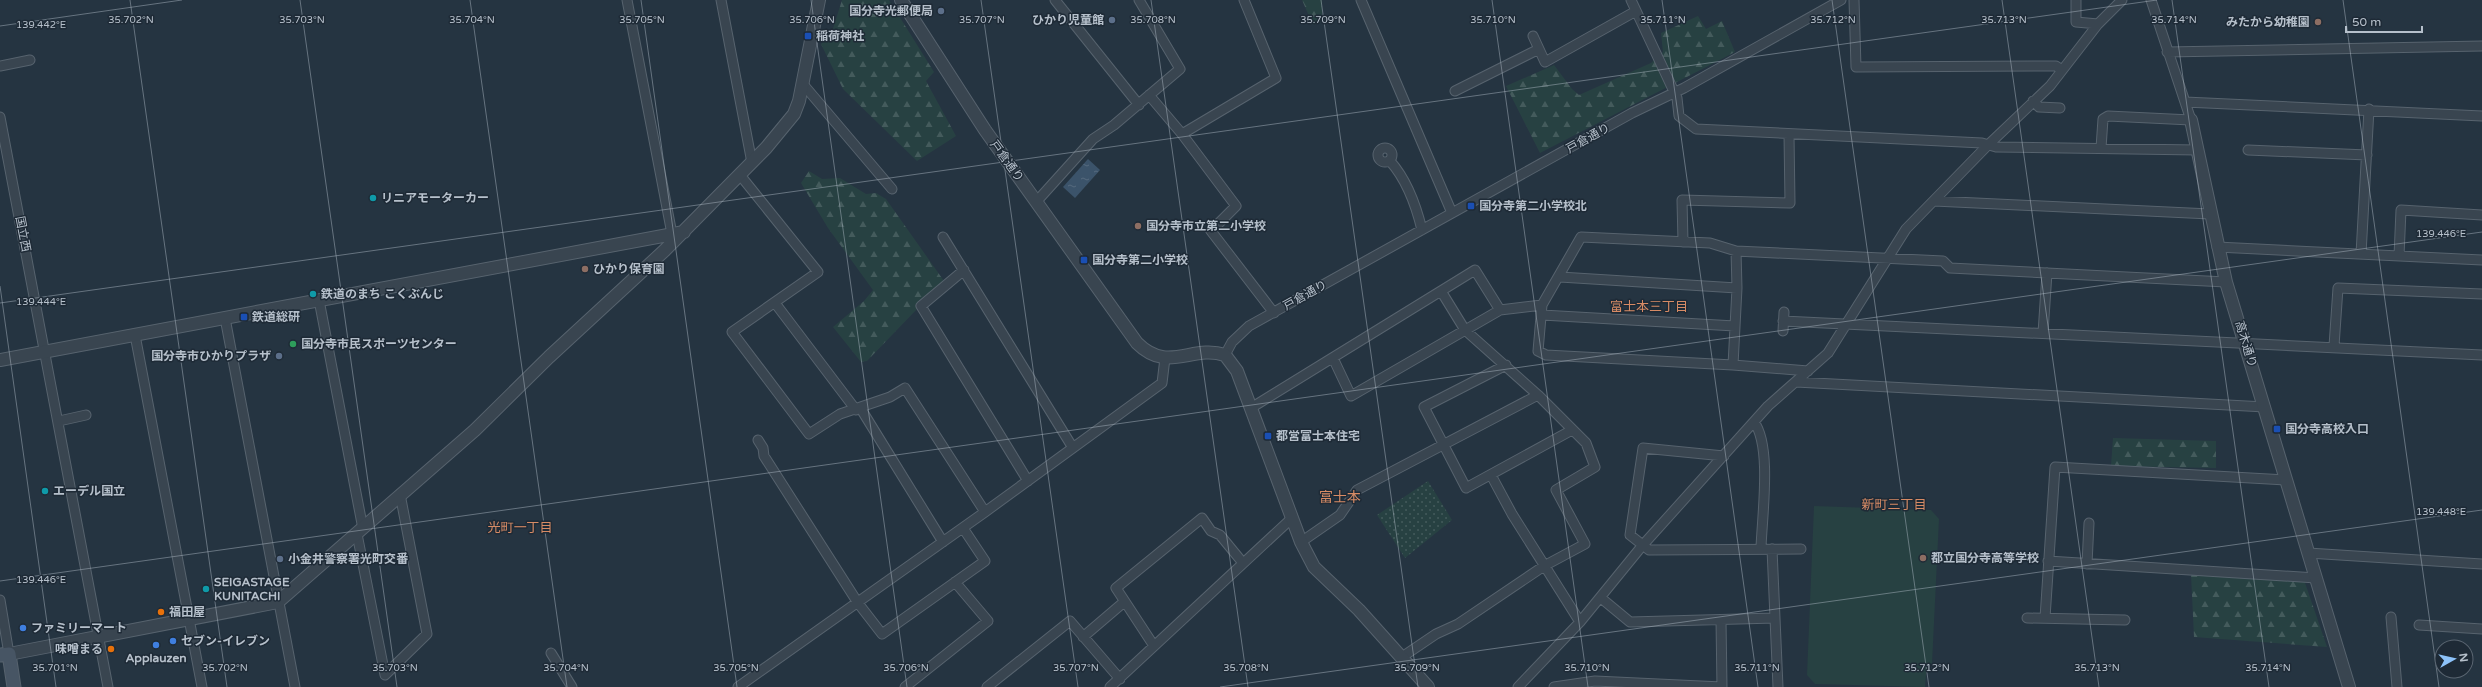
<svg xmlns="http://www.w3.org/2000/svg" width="2482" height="687" font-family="'Varela Round','Noto Sans JP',sans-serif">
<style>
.grass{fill:url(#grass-dots)}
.forest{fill:url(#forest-firs)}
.garden{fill:#274142}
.water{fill:url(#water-ripples)}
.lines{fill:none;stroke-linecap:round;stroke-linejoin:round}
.minor-casing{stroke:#57636e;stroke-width:11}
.tertiary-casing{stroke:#57636e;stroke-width:14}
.secondary-casing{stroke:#57636e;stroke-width:15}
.minor{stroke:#394550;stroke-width:9}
.tertiary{stroke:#394550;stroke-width:12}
.secondary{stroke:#475564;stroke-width:13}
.ticks{fill:none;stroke:#b6c0cb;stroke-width:1;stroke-opacity:0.45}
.service-dot{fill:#5c6f8a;stroke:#1e2a36;stroke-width:1.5}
.education-dot{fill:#8d6e63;stroke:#1e2a36;stroke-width:1.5}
.transit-dot{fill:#1a4fb4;stroke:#1e2a36;stroke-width:1.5}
.culture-dot{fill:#0f9aa8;stroke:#1e2a36;stroke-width:1.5}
.leisure-dot{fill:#2e9e5b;stroke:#1e2a36;stroke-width:1.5}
.food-dot{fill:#e8710a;stroke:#1e2a36;stroke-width:1.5}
.shop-dot{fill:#3f7fe0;stroke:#1e2a36;stroke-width:1.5}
.labels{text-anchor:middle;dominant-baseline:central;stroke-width:3;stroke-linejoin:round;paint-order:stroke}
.poi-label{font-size:12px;font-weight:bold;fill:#b6c0cb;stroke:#1e2a36;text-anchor:start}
.street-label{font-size:12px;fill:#b6c0cb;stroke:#1e2a36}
.neighbourhood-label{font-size:13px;fill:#d78b65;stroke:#1e2a36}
.quarter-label{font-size:14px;fill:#d78b65;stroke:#1e2a36}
.ticks-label{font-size:10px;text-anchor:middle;fill:#b6c0cb;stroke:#1e2a36;stroke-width:3;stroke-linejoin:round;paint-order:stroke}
</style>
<defs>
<pattern id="grass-dots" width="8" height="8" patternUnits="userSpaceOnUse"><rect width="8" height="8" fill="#274142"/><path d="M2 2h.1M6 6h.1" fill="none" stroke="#445b5c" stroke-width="1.8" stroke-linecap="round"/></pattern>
<pattern id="forest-firs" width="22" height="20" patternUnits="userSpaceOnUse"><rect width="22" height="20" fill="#274142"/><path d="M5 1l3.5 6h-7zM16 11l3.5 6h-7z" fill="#445b5c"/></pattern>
<pattern id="water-ripples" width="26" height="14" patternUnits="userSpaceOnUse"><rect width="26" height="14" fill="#3b536a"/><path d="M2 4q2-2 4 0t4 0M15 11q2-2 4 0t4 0" fill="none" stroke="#556a7e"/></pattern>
</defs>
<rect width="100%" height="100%" fill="#253441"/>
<path class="grass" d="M1428,481L1452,520L1405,558L1377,515Z"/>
<path class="forest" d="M842,0H889L934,72L926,81L956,136L917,161L843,89L821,44L832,32Z
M1302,0H1322V21L1313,25Z
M1698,16L1706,29L1722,21L1735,52L1540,153L1506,86L1554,65L1572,89L1579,95L1651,63L1663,52L1661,33Z
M809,171L822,179L840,178L866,194L876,193L886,199L944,281L867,361L861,362L833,327L864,301L873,290L828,228L801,183Z
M2113,438L2216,441V468L2111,466Z
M2191,574L2303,577L2327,647L2194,637Z"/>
<path class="garden" d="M1814,506L1931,510L1939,519L1932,664L1927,663L1925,687L1815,684L1807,675Z"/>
<path class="water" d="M1088,159L1100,170L1075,198L1063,187Z"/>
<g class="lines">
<defs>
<path id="minor" d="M627,0L672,234
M721,0L752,163
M1055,0L1139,105
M1361,0L1452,213
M1631,0L1677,98L1679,116L1696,129L1982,143L1996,147L2197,150
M1854,0L1856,67L2056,66L2062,70
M2076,0V22L2098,24
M1533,36L1545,62L1636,11
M2167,52L2482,46
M0,66L30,60
M802,83L892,189
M1455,91L1539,49
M1149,95L1182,134L1236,206L1211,231L1274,313
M2033,101L2039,107L2060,108
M2185,102L2482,116
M0,117L108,687
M1182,134L1276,78L1244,0
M1378 155a7 7 0 1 1 14 0a7 7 0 1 1-14 0Z
M2101,148L2103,119L2108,116L2191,120L2151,0
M2248,150L2367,155
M1390,161C1407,180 1416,205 1422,230
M740,175L818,272L732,332L809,434L840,414L890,397L905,388L985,512
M1037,201L1093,139L1114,125L1180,69L1139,0
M1934,201L2210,214
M943,237L1073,448
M1683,242L1682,200L1790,203L1789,135
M2217,247L2482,260
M1736,251L1737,288L1733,365L1808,371
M2361,254L2369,109
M2399,256L2401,210L2482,215
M964,270L921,306L1028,481
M1560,277L1737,288
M319,300L363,529
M775,303L856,410
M1542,315L1735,326
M225,318L295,687
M1783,321L2482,355
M1783,331L1784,312
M2043,333L2047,273
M135,335L202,687
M2334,346L2338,288L2482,294
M1225,355L1232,342L1249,326L1632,113L1684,88L1841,0
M1333,358L1351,396L1500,310L1542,305
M1506,365L1424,407L1466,488L1572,430
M1733,365L1546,355L1538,351L1542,305L1581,237L1710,243L1736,251L1943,261L1950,268L2226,282
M1796,382L2265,407
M1251,408L1475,270L1500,310
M861,409L943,542
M59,421L86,415
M1754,422C1772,446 1762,516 1761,548
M758,440L763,448L764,456L858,603L882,634L985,561L963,528
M1724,456L1643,448L1630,535L1649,550L1801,549
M1491,475L1512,514L1580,622
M357,534L385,675L427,634L400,494
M1301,542L1340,515L1357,490L1538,395
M1772,549L1778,687
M2308,553L2482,564
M2048,561L2316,578
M2087,564L2089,523
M1601,598L1630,622L1775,618
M0,600L9,654
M2391,617L2397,687
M2027,618L2125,620
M2045,618L2055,467L2286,480
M1721,620L1722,687
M2419,625L2482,629
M1083,637L1124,602
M1154,646L1116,588L1202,518L1211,531L1220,535L1243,563
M551,653L572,687
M1402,657L1436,634L1458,624L1544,566L1585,544L1556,490L1595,467L1586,443L1538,395L1465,330L1441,291
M738,687L985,512L1162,383L1165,358
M905,687L988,621L955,582
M987,687L1070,621L1120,679
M1110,687L1292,518
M1518,687L1580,622L1642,546L1768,406L1828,353L1906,229L1987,146L2050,86L2098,24L2122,0
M1554,687L1595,681L1722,687"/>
<path id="tertiary" d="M901,0L985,130L1137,343C1168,374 1192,344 1225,355L1237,371L1301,542L1314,567L1359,610L1428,687
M2191,120L2226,282L2349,687
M0,360L684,232
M9,654L278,602L475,430L549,357L665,250L766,148L794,114L799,101L819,0"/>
<path id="secondary" d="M0,655L9,654L14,687"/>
</defs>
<use href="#minor" class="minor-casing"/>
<use href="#tertiary" class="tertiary-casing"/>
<use href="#secondary" class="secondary-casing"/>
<use href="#minor" class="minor"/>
<use href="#tertiary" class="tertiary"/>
<use href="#secondary" class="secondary"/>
</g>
<path class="ticks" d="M130,0L227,687M300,0L397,687M470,0L567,687M641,0L737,687M811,0L907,687M981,0L1078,687M1151,0L1248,687M1321,0L1418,687M1492,0L1588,687M1662,0L1758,687M1832,0L1929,687M2002,0L2099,687M2172,0L2269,687M2343,0L2439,687M0,26L182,0M0,286L56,687M0,303L2157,0M0,581L2482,232M1220,687L2482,510"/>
<g class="service-dot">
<circle cx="941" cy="11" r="4"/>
<circle cx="1112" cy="20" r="4"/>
<circle cx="279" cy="356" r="4"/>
<circle cx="280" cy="559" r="4"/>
</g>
<g class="education-dot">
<circle cx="2318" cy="22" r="4"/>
<circle cx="1138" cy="226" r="4"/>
<circle cx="585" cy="269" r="4"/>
<circle cx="1923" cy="558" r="4"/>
</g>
<g class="transit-dot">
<rect x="804" y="32" width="8" height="8" rx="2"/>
<rect x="1467" y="202" width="8" height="8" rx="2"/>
<rect x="1080" y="256" width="8" height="8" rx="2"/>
<rect x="240" y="313" width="8" height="8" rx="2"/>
<rect x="2273" y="425" width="8" height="8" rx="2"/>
<rect x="1264" y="432" width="8" height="8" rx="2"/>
</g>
<g class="culture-dot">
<circle cx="373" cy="198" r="4"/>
<circle cx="313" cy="294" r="4"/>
<circle cx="45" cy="491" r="4"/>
<circle cx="206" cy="589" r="4"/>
</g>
<circle class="leisure-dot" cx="293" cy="344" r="4"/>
<g class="food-dot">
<circle cx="161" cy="612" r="4"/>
<circle cx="111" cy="649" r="4"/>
</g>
<g class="shop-dot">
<circle cx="23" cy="628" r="4"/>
<circle cx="173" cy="641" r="4"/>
<circle cx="156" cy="645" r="4"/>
</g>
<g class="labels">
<g class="poi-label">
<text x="933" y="11" text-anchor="end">国分寺光郵便局</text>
<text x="1104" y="20" text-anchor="end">ひかり児童館</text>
<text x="2310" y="22" text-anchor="end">みたから幼稚園</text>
<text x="816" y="36">稲荷神社</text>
<text x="381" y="198">リニアモーターカー</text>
<text x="1479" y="206">国分寺第二小学校北</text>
<text x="1146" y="226">国分寺市立第二小学校</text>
<text x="1092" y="260">国分寺第二小学校</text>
<text x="593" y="269">ひかり保育園</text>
<text x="321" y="294">鉄道のまち こくぶんじ</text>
<text x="252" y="317">鉄道総研</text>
<text x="301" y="344">国分寺市民スポーツセンター</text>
<text x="271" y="356" text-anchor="end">国分寺市ひかりプラザ</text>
<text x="2285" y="429">国分寺高校入口</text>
<text x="1276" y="436">都営富士本住宅</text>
<text x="53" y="491">エーデル国立</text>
<text x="1931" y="558">都立国分寺高等学校</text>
<text x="288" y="559">小金井警察署光町交番</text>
<text x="214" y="582">SEIGASTAGE<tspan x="214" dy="14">KUNITACHI</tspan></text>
<text x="169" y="612">福田屋</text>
<text x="31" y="628">ファミリーマート</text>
<text x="181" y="641">セブン-イレブン</text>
<text x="103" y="649" text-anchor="end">味噌まる</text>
<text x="156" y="658" text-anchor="middle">Applauzen</text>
</g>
<g class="street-label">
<text transform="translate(1588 138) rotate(-29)">戸倉通り</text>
<text transform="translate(1007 161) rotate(54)">戸倉通り</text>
<text transform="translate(23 234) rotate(79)">国立西</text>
<text transform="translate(1305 295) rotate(-29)">戸倉通り</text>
<text transform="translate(2246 344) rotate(73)">高木通り</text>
</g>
<g class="neighbourhood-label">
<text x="1649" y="307">富士本三丁目</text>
<text x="1894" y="505">新町三丁目</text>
<text x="520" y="528">光町一丁目</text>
</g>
<g class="quarter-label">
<text x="1340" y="497">富士本</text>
</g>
</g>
<g class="ticks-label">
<text x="131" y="23">35.702°N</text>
<text x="302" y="23">35.703°N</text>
<text x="472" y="23">35.704°N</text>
<text x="642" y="23">35.705°N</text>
<text x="812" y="23">35.706°N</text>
<text x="982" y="23">35.707°N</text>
<text x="1153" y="23">35.708°N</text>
<text x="1323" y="23">35.709°N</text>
<text x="1493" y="23">35.710°N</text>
<text x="1663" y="23">35.711°N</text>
<text x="1833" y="23">35.712°N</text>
<text x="2004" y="23">35.713°N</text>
<text x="2174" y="23">35.714°N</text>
<text x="41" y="28">139.442°E</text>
<text x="2441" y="237">139.446°E</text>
<text x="41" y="305">139.444°E</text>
<text x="2441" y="515">139.448°E</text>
<text x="41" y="583">139.446°E</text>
<text x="55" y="671">35.701°N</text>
<text x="225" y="671">35.702°N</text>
<text x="395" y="671">35.703°N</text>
<text x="566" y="671">35.704°N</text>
<text x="736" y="671">35.705°N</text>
<text x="906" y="671">35.706°N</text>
<text x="1076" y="671">35.707°N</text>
<text x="1246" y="671">35.708°N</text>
<text x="1417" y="671">35.709°N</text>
<text x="1587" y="671">35.710°N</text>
<text x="1757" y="671">35.711°N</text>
<text x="1927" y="671">35.712°N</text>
<text x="2097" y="671">35.713°N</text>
<text x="2268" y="671">35.714°N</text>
</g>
<g transform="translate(2454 659) rotate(82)"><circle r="19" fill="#1e2a36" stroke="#5b6672"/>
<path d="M0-3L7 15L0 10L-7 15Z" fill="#8dc2f9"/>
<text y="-6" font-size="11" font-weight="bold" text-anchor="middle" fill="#b6c0cb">N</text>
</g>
<path d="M2346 26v6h76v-6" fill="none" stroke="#b6c0cb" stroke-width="2"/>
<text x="2352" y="26" font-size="12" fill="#b6c0cb" stroke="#1e2a36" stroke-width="3" paint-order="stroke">50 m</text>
</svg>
